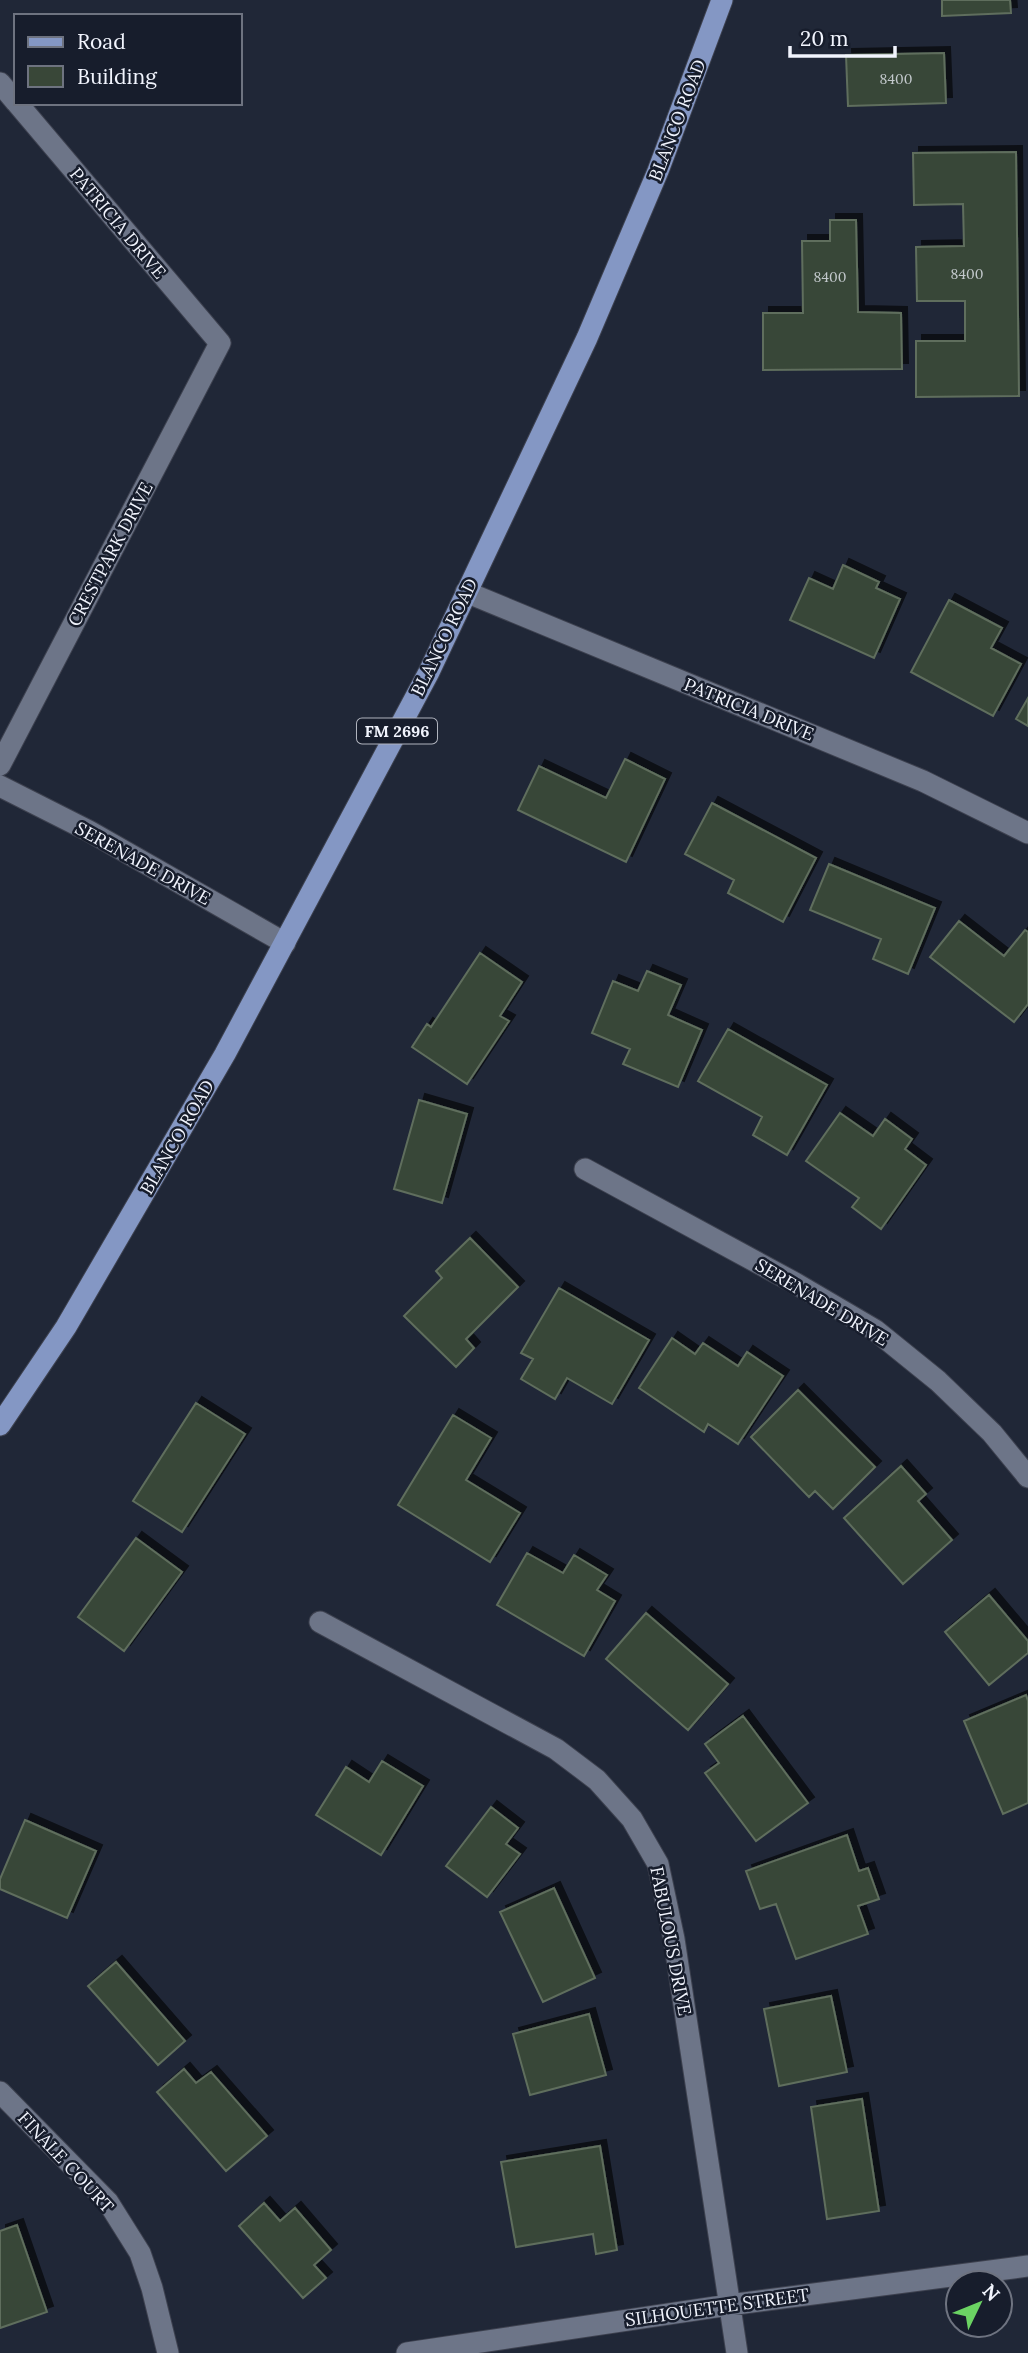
<svg xmlns="http://www.w3.org/2000/svg" width="1028" height="2353" font-family="Lora,serif">
<style>
.building{fill:#394738;stroke:#5f6e5d;stroke-width:2;filter:url(#shadow)}
.lines{fill:none;stroke-linecap:round;stroke-linejoin:round}
.street-casing{stroke:#3d414f;stroke-width:23}
.primary-casing{stroke:#3d414f;stroke-width:23}
.street{stroke:#6d7588;stroke-width:21}
.primary{stroke:#8497c4;stroke-width:21}
.labels{text-anchor:middle;dominant-baseline:central;stroke-width:5;stroke-linejoin:round;paint-order:stroke}
.number-label{font-size:14px;fill:#c3c9cc}
.shield{fill:#171d2c;stroke:#b0b4be;stroke-width:2}
.shield-label{font-size:16px;font-weight:bold;fill:#f1f4fd}
.street-label{font-size:18px;fill:#f1f4fd;stroke:#171d2c}
</style>
<defs>
<filter id="shadow"><feDropShadow dx="6" dy="-6" stdDeviation="0" flood-color="#0009"/></filter>
</defs>
<rect width="100%" height="100%" fill="#202737"/>
<path class="building" d="M942,0H1010L1011,13L942,16Z
M944,53L946,103L848,106L846,55Z
M1016,152L1019,396L916,397V341H965V301H917L916,247L964,246L963,204L914,205L913,153Z
M830,220H856L858,312L901,313L902,369L763,370V313H803L802,241H830Z
M843,565L879,582L876,588L900,599L874,658L790,620L809,578L833,589Z
M949,600L1002,628L991,648L1021,664L993,716L911,672Z
M1028,698V726L1016,719Z
M625,759L665,779L626,862L518,810L539,766L606,798Z
M712,803L816,858L783,922L728,893L734,880L685,854Z
M829,864L935,908L908,974L873,959L881,939L810,910Z
M959,921L1004,956L1025,930L1028,932V1004L1014,1022L930,957Z
M480,953L522,982L500,1016L509,1021L467,1084L412,1047L427,1024L431,1027Z
M647,971L681,985L668,1015L702,1030L678,1087L623,1064L630,1049L592,1033L613,981L638,991Z
M728,1029L827,1085L787,1155L753,1135L762,1117L698,1081Z
M419,1100L467,1114L442,1203L394,1189Z
M840,1113L873,1136L885,1119L912,1139L905,1149L926,1165L881,1229L852,1207L859,1198L806,1161Z
M470,1238L518,1287L466,1339L474,1348L456,1367L404,1316L442,1278L436,1271Z
M559,1288L649,1340L612,1404L567,1378L555,1399L521,1379L533,1359L521,1353Z
M672,1338L695,1354L703,1343L738,1366L747,1352L783,1376L738,1444L708,1424L704,1432L639,1388Z
M798,1390L875,1467L833,1509L815,1491L809,1497L751,1437Z
M196,1403L245,1434L182,1532L133,1501Z
M453,1415L491,1438L466,1480L520,1513L490,1562L398,1505Z
M901,1466L926,1494L918,1501L952,1540L903,1584L844,1518Z
M136,1538L182,1572L124,1651L78,1617Z
M527,1553L563,1573L574,1555L607,1575L597,1590L615,1601L584,1656L497,1605Z
M989,1595L1028,1641V1653L989,1685L945,1632Z
M646,1613L728,1684L688,1730L606,1659Z
M1026,1695L1028,1701V1803L1003,1814L964,1721Z
M743,1716L808,1803L756,1841L705,1773L719,1763L705,1744Z
M382,1761L423,1786L381,1855L316,1815L346,1767L369,1782Z
M491,1807L518,1828L506,1844L520,1854L487,1897L446,1866Z
M25,1820L96,1851L67,1918L0,1889V1879Z
M847,1835L859,1871L868,1868L879,1899L858,1906L868,1934L796,1959L776,1904L760,1909L746,1871Z
M554,1888L595,1978L543,2002L500,1912Z
M116,1962L185,2041L158,2065L88,1986Z
M831,1996L847,2072L779,2086L764,2009Z
M589,2014L606,2075L530,2095L513,2034Z
M184,2069L196,2083L211,2072L267,2136L226,2171L157,2092Z
M862,2099L879,2211L827,2219L811,2107Z
M600,2146L617,2250L596,2254L593,2234L516,2247L501,2162Z
M264,2203L280,2221L295,2208L331,2250L314,2265L326,2278L303,2298L239,2226Z
M17,2225L47,2312L0,2328V2231Z"/>
<g class="lines">
<defs>
<path id="street" d="M0,83L16,102
M466,592L923,781L1028,833
M0,765L220,343L17,103
M0,786L89,831L285,943
M585,1169L795,1283L875,1330L938,1381L992,1433L1028,1477
M320,1622L556,1749L597,1780L632,1819L658,1864L674,1939L737,2353
M0,2092L108,2202L140,2253L152,2288L168,2353
M407,2353L729,2305L1028,2266"/>
<path id="primary" d="M0,1425L66,1327L225,1054L429,672L587,338L658,171L722,0"/>
</defs>
<use href="#street" class="street-casing"/>
<use href="#primary" class="primary-casing"/>
<use href="#street" class="street"/>
<use href="#primary" class="primary"/>
</g>
<g class="labels">
<g class="number-label">
<text x="896" y="79">8400</text>
<text x="967" y="274">8400</text>
<text x="830" y="277">8400</text>
</g>
<rect class="shield" x="357" y="718.5" width="80" height="25" rx="5"/>
<g class="shield-label">
<text x="397" y="731">FM 2696</text>
</g>
<g class="street-label">
<text transform="translate(677 120) rotate(-69)">BLANCO ROAD</text>
<text transform="translate(118 223) rotate(50)">PATRICIA DRIVE</text>
<text transform="translate(110 554) rotate(-62)">CRESTPARK DRIVE</text>
<text transform="translate(444 637) rotate(-64)">BLANCO ROAD</text>
<text transform="translate(749 709) rotate(22)">PATRICIA DRIVE</text>
<text transform="translate(143 863) rotate(29)">SERENADE DRIVE</text>
<text transform="translate(177 1137) rotate(-60)">BLANCO ROAD</text>
<text transform="translate(822 1302) rotate(31)">SERENADE DRIVE</text>
<text transform="translate(671 1941) rotate(79)">FABULOUS DRIVE</text>
<text transform="translate(66 2162) rotate(47)">FINALE COURT</text>
<text transform="translate(717 2307) rotate(-8)">SILHOUETTE STREET</text>
</g>
</g>
<rect x="14" y="14" width="228" height="91" fill="#171d2c" stroke="#6e7380" stroke-width="2"/>
<rect x="28" y="37" width="35" height="10" fill="#8497c4" stroke="#6e7380" stroke-width="2"/>
<text x="77" y="49" font-size="21" fill="#f1f4fd">Road</text>
<rect x="28" y="66" width="35" height="21" fill="#394738" stroke="#6e7380" stroke-width="2"/>
<text x="77" y="84" font-size="21" fill="#f1f4fd">Building</text>
<g transform="translate(979 2304) rotate(47)"><circle r="33" fill="#171d2c" stroke="#6e7380" stroke-width="2"/>
<path d="M0-5L12 26L0 18L-12 26Z" fill="#6bd363"/>
<text y="-10" font-size="19" font-weight="bold" text-anchor="middle" fill="#f1f4fd">N</text>
</g>
<path d="M790 46v10h105v-10" fill="none" stroke="#f1f4fd" stroke-width="3.5"/>
<text x="800" y="46" font-size="21" fill="#f1f4fd" stroke="#171d2c" stroke-width="5" paint-order="stroke">20 m</text>
</svg>
